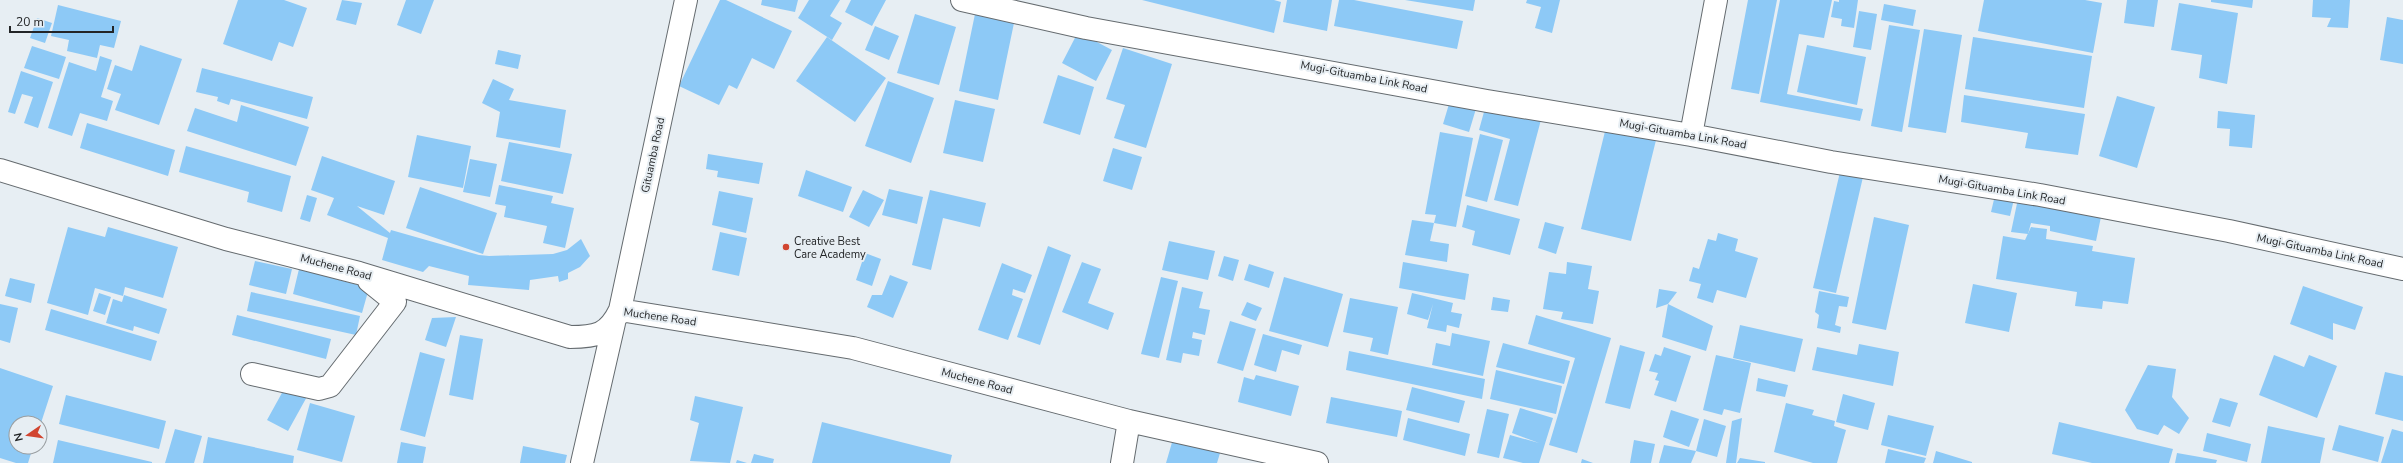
<svg xmlns="http://www.w3.org/2000/svg" width="2403" height="463" font-family="'Nunito Sans',sans-serif">
<style>
.building{fill:#8dc9f6}
.lines{fill:none;stroke-linecap:round;stroke-linejoin:round}
.minor-casing{stroke:#656b6f;stroke-width:24}
.minor{stroke:#fff;stroke-width:22}
.poi-dot{fill:#d14530;stroke:#e7eef3;stroke-width:1.5}
.labels{text-anchor:middle;dominant-baseline:central;stroke-width:4;stroke-linejoin:round;paint-order:stroke}
.street-label{font-size:11px;fill:#232527;stroke:#e7eef3}
.poi-label{font-size:11px;fill:#232527;stroke:#e7eef3;text-anchor:start}
</style>
<rect width="100%" height="100%" fill="#e7eef3"/>
<path class="building" d="M238,0H284L307,8L293,47L279,42L272,61L223,44Z
M342,0L362,3L356,25L336,20Z
M406,0H434L421,34L397,25Z
M720,0H726L792,31L774,69L752,58L737,89L729,85L719,105L679,86Z
M762,0H798L795,12L761,5Z
M809,0H840L830,16L842,23L832,40L798,18Z
M851,0H886L872,26L845,12Z
M1142,0H1274L1281,2L1274,33Z
M1287,0H1332L1327,31L1283,22Z
M1339,0H1354L1463,21L1457,49L1334,26Z
M1405,0H1475L1473,11Z
M1527,0H1560L1552,33L1535,28L1541,7L1526,3Z
M1748,0H1777L1759,94L1731,89Z
M1780,0H1832L1824,38L1799,34L1787,94L1863,109L1860,121L1760,102Z
M1839,0H1858L1854,28L1841,26L1842,19L1831,17L1834,1L1839,2Z
M1984,0H2085L2102,3L2093,53L1978,31Z
M2127,0H2158L2154,27L2124,23Z
M2211,0H2253L2252,8L2211,2Z
M2313,0H2350L2348,28L2327,27L2331,18L2312,17Z
M2179,3L2238,13L2227,84L2199,78L2202,55L2171,50Z
M1884,4L1916,10L1913,26L1881,20Z
M58,5L121,21L114,48L100,45L97,58L67,51L69,40L51,36Z
M1859,11L1877,14L1871,50L1853,47Z
M915,14L956,27L939,85L897,73Z
M975,14L1014,23L998,100L959,91Z
M2387,17L2403,20V64L2380,60Z
M37,18L52,23L45,43L30,38Z
M1889,25L1920,30L1902,132L1871,126Z
M875,26L899,36L889,60L865,50Z
M1924,29L1962,35L1946,133L1908,127Z
M1078,32L1112,50L1096,81L1062,63Z
M827,37L886,78L855,122L796,81Z
M1973,37L2092,56L2084,108L1965,89Z
M140,45L182,59L159,125L115,110L121,94L107,89L115,65L132,71Z
M1807,45L1866,57L1857,105L1797,92Z
M32,46L66,57L59,79L24,68Z
M1123,48L1172,64L1146,148L1114,138L1125,105L1106,99Z
M498,50L521,55L518,69L495,64Z
M100,56L112,60L101,97L113,101L107,121L80,113L72,136L48,128L69,62L96,71Z
M202,68L313,97L307,119L231,99L229,105L217,101L218,97L196,92Z
M21,71L53,82L38,128L24,123L33,97L22,94L15,114L8,112Z
M1058,75L1094,87L1080,135L1043,123Z
M493,79L514,89L509,100L566,110L560,148L496,137L500,112L482,103Z
M888,81L934,98L911,163L865,146Z
M1452,94L1478,102L1469,132L1443,124Z
M1964,95L2085,114L2078,155L2025,148L2028,133L1961,122Z
M2117,96L2155,107L2137,168L2099,156Z
M955,100L995,109L983,162L943,153Z
M1487,101L1542,116L1518,206L1494,200L1510,139L1479,130Z
M241,105L309,127L296,166L187,131L195,108L237,122Z
M1610,111L1660,124L1631,241L1581,229Z
M2218,111L2255,115L2252,148L2229,146L2230,129L2217,128Z
M87,123L175,150L168,176L80,148Z
M1440,132L1473,138L1456,227L1434,223L1436,215L1425,214Z
M1480,134L1503,140L1487,202L1465,196Z
M417,135L471,146L463,188L408,177Z
M509,142L572,154L563,194L501,181Z
M186,146L291,176L282,212L247,202L249,192L179,172Z
M1113,148L1142,157L1132,190L1103,181Z
M708,154L763,163L759,184L717,177L718,171L706,169Z
M322,156L395,181L384,215L357,206L390,233L391,230L479,255L489,256L553,254L567,250L581,239L590,256L580,267L568,273V279L559,282L558,276L530,280L529,290L468,285L469,276L429,266L423,272L382,260L388,238L327,215L334,198L311,190Z
M470,159L497,164L490,197L463,192Z
M806,170L852,187L843,212L798,196Z
M1840,172L1863,177L1836,293L1813,288Z
M499,185L553,196L551,203L574,208L565,248L543,243L547,226L504,217L506,206L495,204Z
M420,187L497,213L483,254L406,228Z
M889,189L923,197L917,224L882,215Z
M863,190L884,200L869,227L849,217Z
M930,190L986,203L980,227L943,218L931,270L912,265Z
M719,191L753,198L746,233L712,225Z
M1996,191L2015,195L2010,216L1991,212Z
M2019,194L2102,212L2096,241L2050,231V226L2031,223L2028,234L2011,232Z
M307,195L317,198L310,222L300,219Z
M1467,205L1520,219L1510,255L1472,245L1475,231L1462,227Z
M1874,217L1909,225L1886,330L1852,323Z
M1412,220L1434,223L1430,241L1449,244L1447,262L1405,255Z
M1545,222L1564,227L1556,254L1538,248Z
M68,227L105,237L108,227L178,247L163,298L125,287L123,296L95,288L88,315L47,303Z
M2031,227L2047,229L2046,239L2093,246L2092,251L2135,258L2128,304L2103,301L2102,309L2075,306L2077,292L1996,279L2003,236L2025,240Z
M720,232L747,238L739,276L712,270Z
M1718,233L1738,239L1735,251L1758,258L1746,298L1717,290L1713,303L1697,298L1701,284L1689,281L1693,267L1699,269L1708,239L1716,241Z
M1169,241L1215,251L1208,280L1162,270Z
M1048,246L1071,255L1040,345L1017,337Z
M865,253L881,259L872,286L856,280Z
M1224,256L1239,260L1233,281L1218,276Z
M255,261L292,269L286,294L249,285Z
M1082,262L1101,269L1088,303L1114,313L1108,330L1062,312Z
M1403,262L1469,274L1465,300L1399,288Z
M1567,262L1592,266L1588,289L1599,291L1593,324L1561,319L1563,312L1543,309L1549,272L1566,274Z
M1002,263L1032,275L1025,293L1013,289L1012,295L1023,299L1008,340L978,330Z
M1249,264L1274,272L1269,288L1244,280Z
M299,269L369,288L362,313L293,294Z
M890,275L908,282L893,318L867,307L872,295H882Z
M1161,277L1178,281L1159,358L1141,354Z
M1284,277L1343,294L1328,347L1269,331Z
M10,278L35,284L31,303L5,296Z
M1973,284L2017,293L2009,332L1965,323Z
M2303,286L2363,307L2355,330L2333,323V340L2290,324Z
M1182,287L1203,292L1199,308L1210,310L1205,335L1193,332L1192,338L1202,340L1199,356L1183,353L1181,363L1166,360Z
M1659,289L1677,292L1668,304L1656,308Z
M1819,291L1849,297L1847,307L1839,306L1835,325L1841,327L1840,333L1817,328L1819,315L1815,312Z
M251,292L360,316L356,335L247,311Z
M99,293L111,297L105,315L93,311Z
M1412,293L1453,303L1451,312L1462,314L1459,328L1447,325L1446,332L1427,328L1433,304L1428,320L1407,314Z
M124,295L167,309L159,334L134,326L133,331L106,323L113,299L122,302Z
M1493,297L1510,300L1508,312L1491,310Z
M1350,298L1398,307L1388,355L1370,351L1373,338L1343,332Z
M1247,302L1262,308L1256,321L1241,315Z
M0,304L18,308L10,343L0,340Z
M1668,304L1713,326L1706,351L1662,337Z
M51,309L157,341L151,361L45,330Z
M237,315L331,339L326,359L232,335Z
M1536,315L1611,338L1577,453L1549,445L1575,358L1528,344Z
M456,317L446,347L425,340L432,318Z
M1230,321L1256,329L1243,371L1217,363Z
M1740,325L1803,339L1795,372L1733,358Z
M1452,333L1490,341L1483,376L1432,365L1436,343L1450,346Z
M1263,334L1302,345L1299,355L1282,350L1276,372L1254,365Z
M460,335L483,339L473,400L449,395Z
M1503,343L1570,361L1564,384L1496,367Z
M1859,344L1899,352L1893,386L1812,370L1817,347L1857,355Z
M1620,345L1645,352L1630,409L1605,403Z
M1664,347L1691,356L1676,402L1654,395L1659,381L1655,380L1658,373L1649,371L1655,354L1661,356Z
M1349,351L1485,379L1482,399L1346,370Z
M420,352L445,359L425,437L400,430Z
M1716,355L1751,363L1740,413L1724,409L1722,415L1703,410Z
M2274,355L2304,367L2309,355L2337,366L2317,418L2259,395Z
M2148,365L2176,369L2172,397L2189,418L2179,434L2164,425L2158,435L2137,429L2125,410Z
M0,368L53,386L40,426V423H16V447H33L28,463H16L0,458Z
M1496,370L1562,386L1556,414L1490,399Z
M2385,372L2403,376V421L2375,414Z
M1256,375L1299,386L1291,416L1238,402L1244,377L1254,380Z
M1758,378L1788,385L1785,397L1756,391Z
M288,382L309,393L288,431L267,420Z
M1412,387L1465,401L1459,423L1406,410Z
M1843,394L1875,403L1868,430L1836,422Z
M66,395L166,421L159,449L59,424Z
M695,396L743,407L730,463L690,461L699,423L690,420Z
M1331,397L1402,411L1397,437L1326,423Z
M2220,398L2238,403L2230,427L2212,422Z
M310,403L355,416L342,462L297,450Z
M1786,403L1814,410L1812,415L1835,421L1834,426L1846,430L1837,463H1813L1774,452Z
M1520,408L1553,418L1539,463H1523L1503,458L1510,435L1539,443L1512,433Z
M1487,409L1509,414L1499,458L1477,453Z
M1671,410L1699,419L1689,447L1663,437Z
M1888,415L1934,426L1926,456L1881,445Z
M1408,418L1470,434L1465,456L1403,440Z
M1742,418L1736,463H1726L1732,421Z
M1704,419L1726,426L1717,457L1696,451Z
M822,422L952,455L950,463H812Z
M2059,422L2173,449L2169,463H2092L2052,454Z
M2339,425L2384,437L2378,462L2332,450Z
M2268,426L2325,438L2320,463H2261Z
M175,429L202,436L194,463H165Z
M2392,429L2403,432V463H2381Z
M2207,433L2251,444L2247,462L2203,451Z
M208,437L294,456L293,463H203Z
M1173,439L1220,453L1217,463H1166Z
M58,440L152,462V463H53Z
M1634,440L1655,444L1651,463H1630Z
M401,442L426,447L423,463H397Z
M1664,445L1696,451L1691,463H1659Z
M523,446L567,455L565,463H520Z
M1888,449L1926,458L1924,463H1885Z
M1936,451L1972,462V463H1933Z
M2177,453L2217,460L2216,463H2175Z
M754,454L774,459L773,463H751Z
M1740,458L1765,462V463H1737Z
M1582,459L1593,463H1581Z
M737,460L747,463H736Z"/>
<g class="lines">
<defs>
<path id="minor" d="M962,0L1086,28L1487,101L1691,135L1831,162L2040,195L2229,231L2403,269
M1691,135L1716,0
M0,170L226,239L359,273L570,337C596,337 608,335 620,310L853,348L1129,421L1317,463
M620,310L686,0
M252,374L319,389L330,386L395,302L369,281
M582,463L614,323
M1122,463L1129,421"/>
</defs>
<use href="#minor" class="minor-casing"/>
<use href="#minor" class="minor"/>
</g>
<circle class="poi-dot" cx="786" cy="247" r="4"/>
<g class="labels">
<g class="street-label">
<text transform="translate(1364 77) rotate(11)">Mugi-Gituamba Link Road</text>
<text transform="translate(1683 134) rotate(10)">Mugi-Gituamba Link Road</text>
<text transform="translate(653 155) rotate(-78)">Gituamba Road</text>
<text transform="translate(2002 190) rotate(10)">Mugi-Gituamba Link Road</text>
<text transform="translate(2320 251) rotate(12)">Mugi-Gituamba Link Road</text>
<text transform="translate(336 267) rotate(15)">Muchene Road</text>
<text transform="translate(660 317) rotate(8)">Muchene Road</text>
<text transform="translate(977 381) rotate(15)">Muchene Road</text>
</g>
<g class="poi-label">
<text x="794" y="241">Creative Best<tspan x="794" dy="13">Care Academy</tspan></text>
</g>
</g>
<g transform="translate(28 435) rotate(257)"><circle r="19" fill="#e7eef3" stroke="#999ea1"/>
<path d="M0-3L7 15L0 10L-7 15Z" fill="#d14530"/>
<text y="-6" font-size="11" font-weight="bold" text-anchor="middle" fill="#232527">N</text>
</g>
<path d="M10 26v6h103v-6" fill="none" stroke="#232527" stroke-width="2"/>
<text x="16" y="26" font-size="12" fill="#232527" stroke="#e7eef3" stroke-width="3" paint-order="stroke">20 m</text>
</svg>
